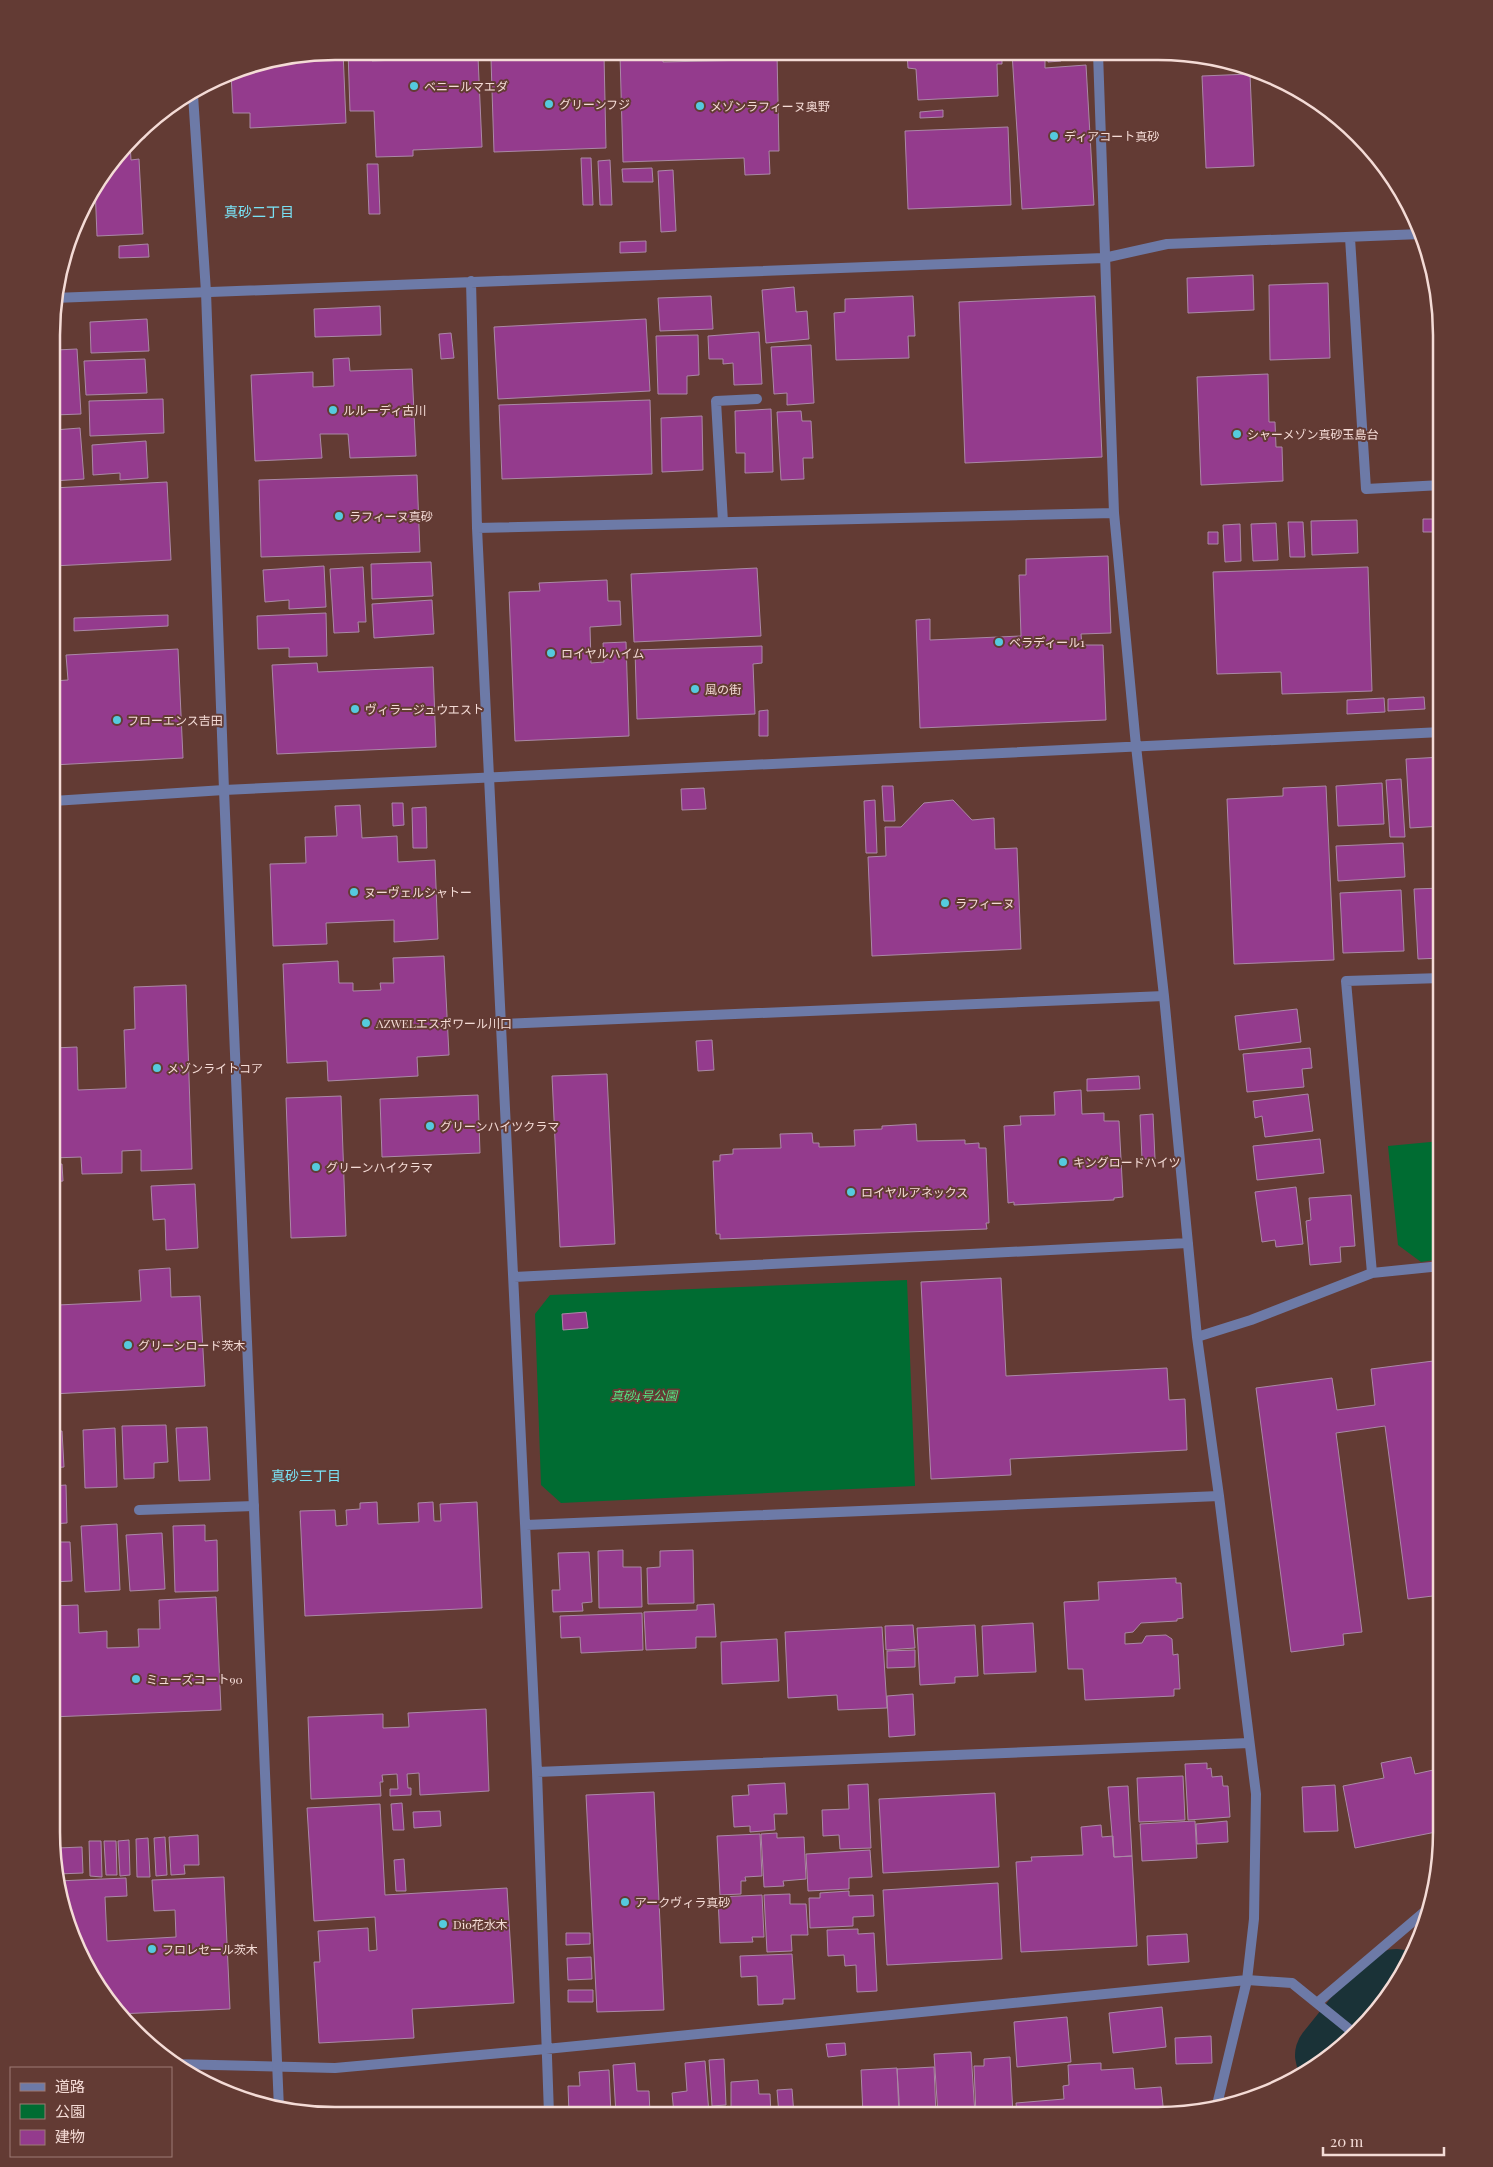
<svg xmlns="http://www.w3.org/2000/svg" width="1493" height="2167" font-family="'Playfair Display','Noto Sans JP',serif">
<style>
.green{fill:#006c32}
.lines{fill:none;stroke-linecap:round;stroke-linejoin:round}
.river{stroke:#1a3237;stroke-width:72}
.building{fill:#943b8d;stroke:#ab88a6}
.service{stroke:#6d7aa7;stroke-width:10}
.minor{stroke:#6d7aa7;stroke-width:10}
.tertiary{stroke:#6d7aa7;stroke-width:10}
.poi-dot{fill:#55cade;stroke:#633b34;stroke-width:2}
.labels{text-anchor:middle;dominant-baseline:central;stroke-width:4;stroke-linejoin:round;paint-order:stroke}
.poi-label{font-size:12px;fill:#f4dbd6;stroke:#633b34;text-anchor:start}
.park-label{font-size:12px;font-style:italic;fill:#54e885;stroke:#633b34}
.neighbourhood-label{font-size:14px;fill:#79e1f4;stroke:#633b34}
.rim{fill:none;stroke:#f4dbd6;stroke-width:2.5}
</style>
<rect width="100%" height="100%" fill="#633b34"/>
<path class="green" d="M1441,1141V1259L1421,1262L1398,1245L1388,1146Z
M907,1280L915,1486L561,1503L541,1485L535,1314L550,1295Z"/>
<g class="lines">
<path class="river" d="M1331,2055L1364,2014L1396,1985"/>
</g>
<path class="building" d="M335,51H343L346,123L250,128V113H233L231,73L243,66Z
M348,51H372V61L478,57L482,147L413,150V156L376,157L374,111H350Z
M554,52H590V55H604L606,148L494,152L491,59L554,57Z
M627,52H663V62L752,60V52L777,53L779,151H769L770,174L745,175L744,158L623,162L620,55H627Z
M907,53H1002V64H997L998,96L918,100L916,69L908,68Z
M1012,53H1045V68L1086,65L1094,205L1022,209Z
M1048,53H1061V61L1048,62Z
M1250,74L1254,166L1206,168L1202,76Z
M943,110V117L920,118V112Z
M145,125V138L134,139Z
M1008,127L1011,205L908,209L905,131Z
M130,143L131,160L139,159L143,234L97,236L95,186Z
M581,158H591L593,205H583Z
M610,160L612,205H600L598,161Z
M367,164H378L380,214H369Z
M652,168L653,182H623L622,169Z
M673,170L676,231L661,232L658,171Z
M646,241V252L620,253V242Z
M148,244L149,257L119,258V246Z
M1253,275L1254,310L1188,313L1187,278Z
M1328,283L1330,358L1270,360L1269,285Z
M794,287L796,312L807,311L809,339L766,343L762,290Z
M711,296L713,329L660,331L658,298Z
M913,296L915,336H908L909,358L836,360L834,313L845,312V299Z
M1095,296L1102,457L965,463L959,302Z
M380,306L381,335L315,337L314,309Z
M147,319L149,351L91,353L90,322Z
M646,319L650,391L498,399L494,327Z
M759,332L762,384L734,385L733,363L723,364V359H709L708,336Z
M451,333L454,358L441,359L439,334Z
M698,335L699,375L687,376V394H658L656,336Z
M811,345L814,403L787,405V393L774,394L771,347Z
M77,349L81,414L54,415V365L58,364L56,350Z
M349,358L350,371L412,369L416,456L350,458L348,434H320L322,458L255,461L251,375L313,372V387L334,386L333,359Z
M145,359L147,393L86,395L84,361Z
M1268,374L1269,422H1275L1276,447H1282L1283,481L1201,485L1197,377Z
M163,399L164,433L90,436L89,401Z
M650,400L652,474L502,479L499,405Z
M771,409L773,472L745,473V453H736L735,411Z
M801,411L802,421H811L813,458H803L804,479L781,480L777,412Z
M702,416L703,470L662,472L661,418Z
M80,428L84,479L53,481L54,430Z
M146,441L148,478L120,480V473L93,475L92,445Z
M417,475L420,552L261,557L259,480Z
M167,482L171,560L53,566V488Z
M1423,519H1442V532H1423Z
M1357,520L1358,553L1312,555L1311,521Z
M1288,522H1303L1305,557H1290Z
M1276,523L1278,560L1253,561L1251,524Z
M1240,524L1241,561L1225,562L1223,525Z
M1208,532H1218V544H1208Z
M1108,556L1111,633L1081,634L1082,645H1103L1106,720L920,728L916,620L930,619V640L1021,636L1019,575H1026V559Z
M431,562L433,596L372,599L371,564Z
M324,566L326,607L289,609V600L265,602L263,570Z
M363,567L366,622H358L359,632L334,633L330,569Z
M1368,567L1372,691L1282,694L1281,672L1217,674L1213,572Z
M757,568L761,636L634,642L631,574Z
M607,580L608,601H620L621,625L590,627L591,663L604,662L603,643L626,642L629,736L515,741L509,592L540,591L539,583Z
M432,600L434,634L374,638L372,604Z
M326,613L327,656L289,657V648L258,649L257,616Z
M168,615V626L74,631V618Z
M762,646V663L753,664L755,714L637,719L635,650Z
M178,649L183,758L53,765V681L68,680L66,655Z
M317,663L318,672L433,667L436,747L277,754L272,665Z
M1424,697L1425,709L1388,711V699Z
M1384,698L1385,712L1347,714V700Z
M768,710V736H759V711Z
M1442,757V826L1410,828L1406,759Z
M1401,779L1405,837H1390L1386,780Z
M1382,783L1384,824L1338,826L1336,786Z
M882,786H893L895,821H884Z
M1326,786L1334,960L1234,964L1227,799L1283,796V788Z
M704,788L706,809L682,810L681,789Z
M875,800L877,853H866L864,801Z
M953,800L972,820L994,818L995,849L1017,848L1021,949L872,956L868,857L886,856L885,827H901L924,803Z
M392,803H403L404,825L393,826Z
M360,805L362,838L397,836L398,862L435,860L438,939L394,942V920L326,923L327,944L273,946L270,864L306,863L305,837L337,836L335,806Z
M426,807L427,848H413L412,808Z
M1403,843L1405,877L1338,881L1336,846Z
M1442,888L1441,958L1418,959L1414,889Z
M1401,890L1404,951L1343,953L1340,893Z
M444,956L449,1055L417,1057L418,1076L328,1081L327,1061L287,1063L283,964L338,961L339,983H353V991L381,990L380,983H394L393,958Z
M186,985L192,1169L141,1171V1150L122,1151V1173L82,1174L81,1157L52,1158L53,1048L77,1047L78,1090L126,1088L124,1030L135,1029L134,987Z
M1297,1009L1301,1042L1239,1050L1235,1016Z
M712,1040L714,1070L698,1071L696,1041Z
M1310,1048L1312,1068L1302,1069L1304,1087L1247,1092L1243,1054Z
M607,1074L615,1244L560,1247L552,1076Z
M1139,1076L1140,1089L1087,1091V1079Z
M1081,1090L1082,1114L1104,1113V1121H1119L1123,1197L1114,1198V1200L1014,1205V1202L1008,1203L1004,1126L1021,1125L1020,1116L1055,1115L1054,1092Z
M1308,1094L1313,1131L1265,1137L1262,1116L1255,1118L1253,1101Z
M478,1095L480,1153L382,1157L380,1099Z
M341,1096L346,1236L291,1238L286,1098Z
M1153,1114L1155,1159H1142L1140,1115Z
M916,1124L917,1141L965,1140V1144L979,1143V1148H986L989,1223H986L987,1229L720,1239V1234H716L713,1161H720V1155L733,1154V1149L781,1148L780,1134L812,1133L813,1143H819V1147L855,1146L854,1130L882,1129V1126Z
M1320,1139L1324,1173L1257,1180L1253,1146Z
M62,1164L63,1181L52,1182V1165Z
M195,1184L198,1248L166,1250L165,1219L153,1220L151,1186Z
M1296,1187L1303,1244L1276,1247L1275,1240L1262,1242L1255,1192Z
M1351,1195L1355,1246L1340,1247L1341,1262L1310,1265L1306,1221L1311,1220L1309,1198Z
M170,1268L171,1297L200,1296L205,1386L52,1394V1284H57L58,1305L141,1301L139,1270Z
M1001,1278L1006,1376L1167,1368L1169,1400L1185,1399L1187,1450L1010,1459L1011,1475L931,1479L921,1282Z
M586,1312L588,1328L563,1330L562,1314Z
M1441,1360V1595L1408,1599L1385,1426L1336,1433L1362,1632L1343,1634L1344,1645L1291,1652L1256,1388L1332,1378L1337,1410L1375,1405L1371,1369Z
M166,1425L168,1462L154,1463V1478L124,1479L122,1426Z
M207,1427L210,1480L179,1481L176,1428Z
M115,1428L117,1487L85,1488L83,1430Z
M52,1431H62L64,1467L52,1468Z
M66,1485L67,1523L52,1524V1486Z
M377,1502L378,1524L419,1522L418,1503L433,1502L434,1521H441L440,1504L477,1502L482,1608L305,1616L300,1511L335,1510L336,1526L347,1525L346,1510L360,1509V1503Z
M117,1524L120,1590L85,1592L81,1526Z
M205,1525V1541L217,1540L218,1591L175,1592L173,1526Z
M162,1533L165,1589L130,1591L126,1535Z
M52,1542H70L72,1581L52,1582Z
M623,1550V1567H641L642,1607L599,1608L598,1551Z
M693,1550L694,1603L648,1604L647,1568L660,1567V1551Z
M589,1552L592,1602L582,1603L583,1611L553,1612L552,1590H560L558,1553Z
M1176,1578V1583H1181L1183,1618L1177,1619V1621L1141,1623L1133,1632L1125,1633V1644L1142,1643L1146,1636L1166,1635L1172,1639L1173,1655L1178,1654L1180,1689H1174V1696L1085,1700L1083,1669H1068L1064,1602L1099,1600L1098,1582Z
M216,1597L221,1710L51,1717L52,1606L78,1605L79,1633L107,1631V1648L139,1647L138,1629H160L159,1600Z
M714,1604L716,1637H696V1648L646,1650L644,1612L697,1610V1605Z
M642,1613L643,1650L581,1653L580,1637L561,1638L560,1616Z
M1033,1623L1036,1672L984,1674L982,1626Z
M913,1625L915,1648L886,1650L885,1626Z
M975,1625L978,1676L955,1677V1683L920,1685L917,1628Z
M882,1627L887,1708L838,1710L837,1695L788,1698L785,1632Z
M777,1639L779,1681L722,1684L721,1642Z
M915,1650V1667L887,1668V1651Z
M913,1694L915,1735L889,1737L887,1696Z
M486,1709L489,1791L420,1795L419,1773L407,1774L408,1788H411V1795L390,1796V1789H398L397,1774L382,1775L383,1782H380L381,1796L311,1799L308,1717L383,1714V1728L409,1727L408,1713Z
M1411,1757L1415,1774L1438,1769L1441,1776V1831L1355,1848L1343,1786L1384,1778L1381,1763Z
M1207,1763V1769L1211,1768L1212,1777L1222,1776L1223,1786H1228L1230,1817L1188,1820L1185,1764Z
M1183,1776L1185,1820L1139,1822L1137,1778Z
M785,1783L787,1814H774L775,1830L750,1832V1826L734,1827L732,1796L749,1795L748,1785Z
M868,1784L871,1848L840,1849L839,1835L823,1836L822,1810L849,1809L848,1785Z
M1335,1785L1338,1831L1304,1832L1302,1787Z
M1128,1786L1132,1856L1114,1857L1108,1787Z
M654,1792L664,2010L597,2012L586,1795Z
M995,1793L999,1867L883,1873L879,1799Z
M402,1803L404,1830H393L391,1804Z
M380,1804L385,1895L507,1888L514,2003L412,2009L414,2038L319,2043L314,1962H320L318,1931L368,1928L369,1951L377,1950L375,1917L314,1921L307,1808Z
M440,1811L441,1826L414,1828L413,1812Z
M1195,1821L1197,1858L1142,1861L1140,1824Z
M1227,1821L1228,1842L1197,1844L1196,1824Z
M1101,1825L1102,1837L1113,1836L1114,1857L1132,1856L1137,1946L1021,1952L1016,1862L1032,1861L1031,1857L1083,1855L1081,1827Z
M777,1833V1838L804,1837L806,1879L783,1881L784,1886L764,1887L761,1834Z
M760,1834L762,1876L745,1877L746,1881H741V1894L720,1895L717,1836Z
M198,1835L199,1865H184L185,1874L171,1875L169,1837Z
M165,1837L167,1875L156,1876L154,1838Z
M148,1838L150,1877H137L136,1839Z
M129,1840L130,1875L120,1876L118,1841Z
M89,1841H101L102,1877L90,1876Z
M104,1841H116L117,1875H106Z
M82,1847L83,1873L58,1874L57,1848Z
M870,1850L872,1877L849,1878V1889L808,1891L806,1854Z
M404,1859L406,1891H396L394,1860Z
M224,1877L230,2009L118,2014L80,1957L57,1890V1881L126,1878L127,1896L105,1897L107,1941L176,1937L175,1910L154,1911L152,1880Z
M998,1883L1002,1959L887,1965L883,1890Z
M849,1891V1896L873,1895L874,1916L853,1917V1926L810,1928L809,1898H820V1893Z
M790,1894V1904H806L808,1935H791L792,1951L767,1952L764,1895Z
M762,1895L764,1937H752L753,1942L720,1943L718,1897Z
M858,1929V1934L874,1933L877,1991L857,1992L856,1965L845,1966L844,1955L828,1956L827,1930Z
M566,1933H590V1944L566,1945Z
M1187,1934L1189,1962L1148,1965L1147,1936Z
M792,1954L795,1999H783V2004L758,2005L757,1976L741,1977L740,1956Z
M591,1957L592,1979L568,1980L567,1958Z
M568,1990H593V2002H568Z
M1162,2007L1166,2047L1113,2053L1109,2013Z
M1067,2017L1071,2062L1017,2067L1014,2022Z
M1211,2036L1212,2063L1176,2064L1175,2038Z
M845,2043L846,2055L828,2057L826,2044Z
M971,2052L975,2115H938L934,2054Z
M1010,2057L1013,2115H976L974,2066H984V2059Z
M724,2059L726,2105L712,2106L709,2060Z
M705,2061L709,2114H672H674L672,2093L687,2091L685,2063Z
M635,2063L637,2091H649L650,2114H616L613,2065Z
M1101,2063V2070L1133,2068L1135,2089L1161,2087L1164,2115H1017L1016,2103L1064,2099L1063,2086L1069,2085L1068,2065Z
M934,2067L936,2115H900L897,2069Z
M897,2068L899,2115H863L861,2070Z
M609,2070L611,2114H569L568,2086H580L579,2072Z
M758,2080L759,2094H770L771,2115H731V2082Z
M792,2089L794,2115H779L777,2090Z
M344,2107L345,2113H327L326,2108Z
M714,2112H725V2115H714Z"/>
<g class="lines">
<path class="service" d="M723,522L716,401L757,399
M139,1510L254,1506
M1247,1980L1292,1983L1355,2034
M1317,2003L1430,1907"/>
<path class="minor" d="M1098,53L1114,513L1136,746L1164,996L1197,1337L1219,1496L1256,1794L1254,1919L1247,1980L1216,2109
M1350,238L1366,489L1442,485
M471,281L477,528L537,1772L549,2114
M54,298L1104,258L1167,244L1421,234
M477,528L1114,513
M53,801L224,790L1442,732
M500,1024L1164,996
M1372,1273L1346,981L1441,978
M514,1277L1188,1243
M1197,1337L1251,1320L1372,1273L1441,1266
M526,1525L1219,1496
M537,1772L1249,1743
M172,2064L335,2068L546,2049L1247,1980"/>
<path class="tertiary" d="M193,95L206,292L224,790L279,2109"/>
</g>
<g class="poi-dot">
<circle cx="414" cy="86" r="5"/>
<circle cx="549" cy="104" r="5"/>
<circle cx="700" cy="106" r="5"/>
<circle cx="1054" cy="136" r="5"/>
<circle cx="333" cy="410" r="5"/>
<circle cx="1237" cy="434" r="5"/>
<circle cx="339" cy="516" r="5"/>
<circle cx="999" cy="642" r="5"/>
<circle cx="551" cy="653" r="5"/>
<circle cx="695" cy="689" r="5"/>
<circle cx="355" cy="709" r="5"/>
<circle cx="117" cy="720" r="5"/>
<circle cx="354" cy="892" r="5"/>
<circle cx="945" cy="903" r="5"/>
<circle cx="366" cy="1023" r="5"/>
<circle cx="157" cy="1068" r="5"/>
<circle cx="430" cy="1126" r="5"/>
<circle cx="1063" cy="1162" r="5"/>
<circle cx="316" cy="1167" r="5"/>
<circle cx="851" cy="1192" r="5"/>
<circle cx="128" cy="1345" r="5"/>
<circle cx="136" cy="1679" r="5"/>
<circle cx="625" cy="1902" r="5"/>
<circle cx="443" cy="1924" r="5"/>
<circle cx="152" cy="1949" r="5"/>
</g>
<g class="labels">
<g class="poi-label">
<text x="424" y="86">ベニールマエダ</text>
<text x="559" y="104">グリーンフジ</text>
<text x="710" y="106">メゾンラフィーヌ奥野</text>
<text x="1064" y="136">ディアコート真砂</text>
<text x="343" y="410">ルルーディ古川</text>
<text x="1247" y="434">シャーメゾン真砂玉島台</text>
<text x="349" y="516">ラフィーヌ真砂</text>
<text x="1009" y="642">ベラディール1</text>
<text x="561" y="653">ロイヤルハイム</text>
<text x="705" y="689">風の街</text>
<text x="365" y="709">ヴィラージュウエスト</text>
<text x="127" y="720">フローエンス吉田</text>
<text x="364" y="892">ヌーヴェルシャトー</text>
<text x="955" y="903">ラフィーヌ</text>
<text x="376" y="1023">AZWELエスポワール川口</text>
<text x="167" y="1068">メゾンライトコア</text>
<text x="440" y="1126">グリーンハイツクラマ</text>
<text x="1073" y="1162">キングロードハイツ</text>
<text x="326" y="1167">グリーンハイクラマ</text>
<text x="861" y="1192">ロイヤルアネックス</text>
<text x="138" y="1345">グリーンロード茨木</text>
<text x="146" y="1679">ミューズコート90</text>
<text x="635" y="1902">アークヴィラ真砂</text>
<text x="453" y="1924">Dio花水木</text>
<text x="162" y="1949">フロレセール茨木</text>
</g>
<g class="park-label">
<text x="644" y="1395">真砂4号公園</text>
</g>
<g class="neighbourhood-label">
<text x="259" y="211">真砂二丁目</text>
<text x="306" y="1475">真砂三丁目</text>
</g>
</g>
<path d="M0 0H1493V2167H0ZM335 60H1158A275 275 0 0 1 1433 335V1832A275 275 0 0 1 1158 2107H335A275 275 0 0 1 60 1832V335A275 275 0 0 1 335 60Z" fill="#633b34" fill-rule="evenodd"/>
<path class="rim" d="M335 60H1158A275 275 0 0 1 1433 335V1832A275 275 0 0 1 1158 2107H335A275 275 0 0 1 60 1832V335A275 275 0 0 1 335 60Z"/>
<rect x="10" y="2067" width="162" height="90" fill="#633b34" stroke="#9d7b75"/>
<rect x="20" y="2083" width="25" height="8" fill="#6d7aa7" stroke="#9d7b75"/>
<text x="55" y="2092" font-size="15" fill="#f4dbd6">道路</text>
<rect x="20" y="2104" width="25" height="15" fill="#006c32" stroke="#9d7b75"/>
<text x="55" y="2117" font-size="15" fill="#f4dbd6">公園</text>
<rect x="20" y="2130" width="25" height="15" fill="#943b8d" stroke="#9d7b75"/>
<text x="55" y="2142" font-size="15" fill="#f4dbd6">建物</text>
<path d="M1323 2147v8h121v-8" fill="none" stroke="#f4dbd6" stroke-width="2.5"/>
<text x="1330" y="2147" font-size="15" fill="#f4dbd6" stroke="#633b34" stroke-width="4" paint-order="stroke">20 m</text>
</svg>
